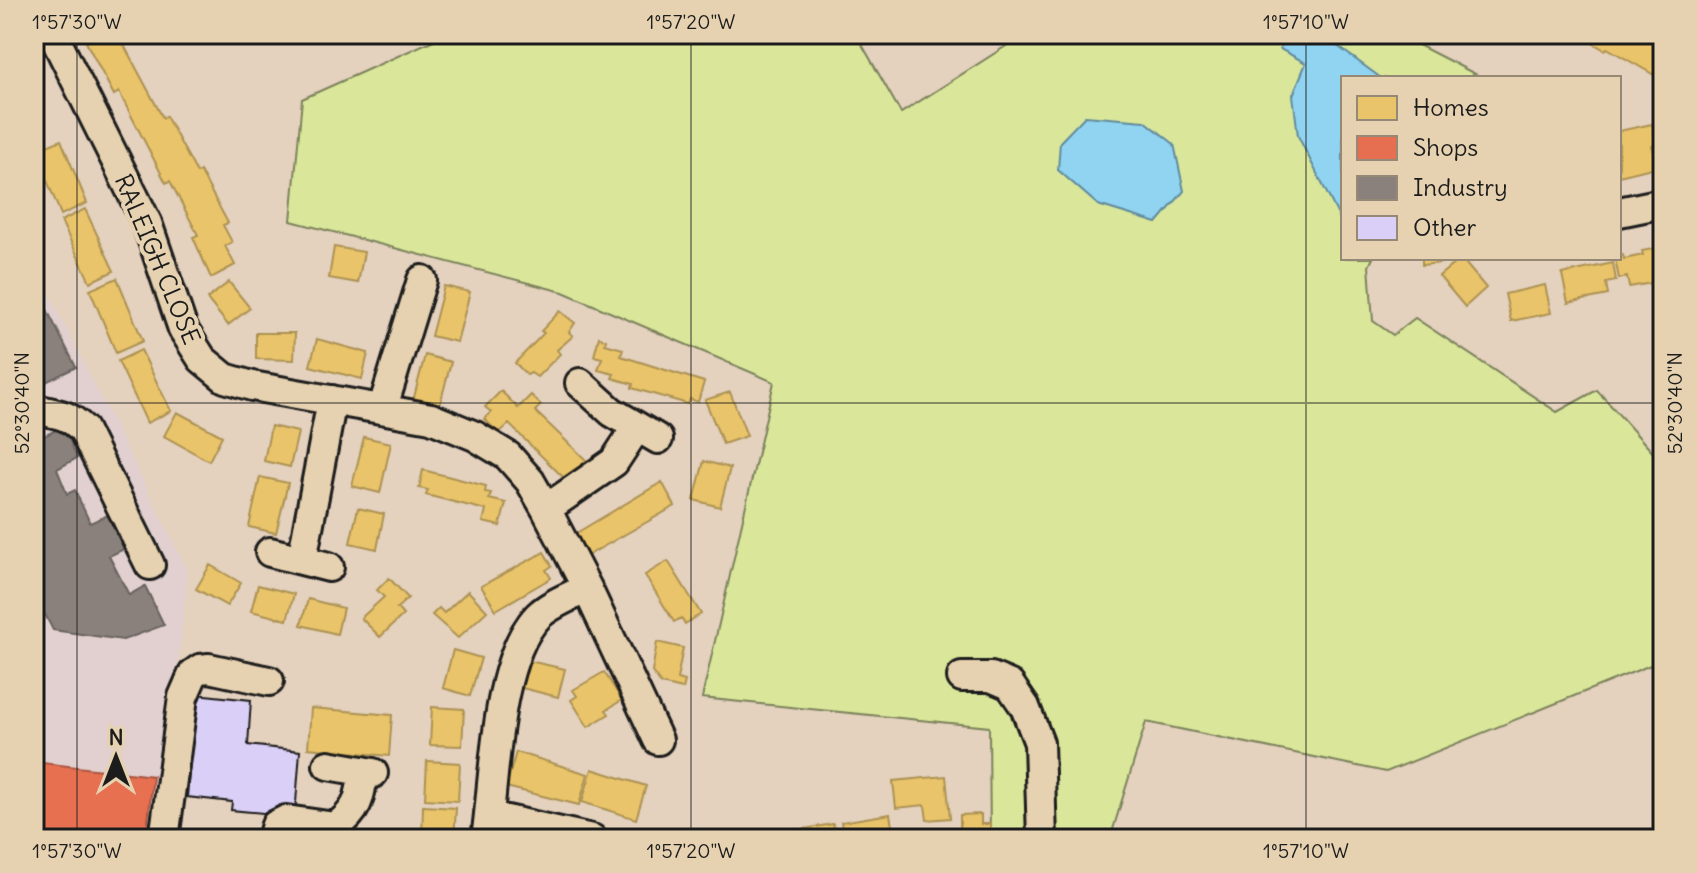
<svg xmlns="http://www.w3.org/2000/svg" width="1697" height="873" font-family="Delius,sans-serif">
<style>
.built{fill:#e1d0cf}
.green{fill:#dae79a;stroke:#7b825b;stroke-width:2}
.water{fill:#90d4f1;stroke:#628a9c;stroke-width:2}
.homes{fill:#e9c46a;stroke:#ac9253;stroke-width:2}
.shops{fill:#e76f51;stroke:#aa5641;stroke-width:2}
.industry{fill:#8a817c;stroke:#69635f;stroke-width:2}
.building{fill:#dacff7;stroke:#1c1c1c;stroke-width:2}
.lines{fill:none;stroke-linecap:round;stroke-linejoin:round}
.minor-casing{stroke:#1c1c1c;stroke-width:34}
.minor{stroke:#e6d2b0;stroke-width:28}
.ticks{fill:none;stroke:#1c1c1c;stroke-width:2;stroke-opacity:0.45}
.labels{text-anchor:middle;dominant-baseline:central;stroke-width:8;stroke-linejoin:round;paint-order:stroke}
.street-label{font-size:24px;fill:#1c1c1c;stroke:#e6d2b0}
.neatline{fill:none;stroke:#1c1c1c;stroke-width:3}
.ticks-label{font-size:20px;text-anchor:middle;fill:#1c1c1c}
</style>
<rect width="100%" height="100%" fill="#e4d1be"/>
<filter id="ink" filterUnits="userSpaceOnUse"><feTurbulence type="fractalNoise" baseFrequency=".0125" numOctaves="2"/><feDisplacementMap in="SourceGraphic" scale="16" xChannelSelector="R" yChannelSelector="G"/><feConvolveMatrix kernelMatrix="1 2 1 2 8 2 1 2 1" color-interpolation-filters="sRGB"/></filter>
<g filter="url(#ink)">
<path class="built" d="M34,264L188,571L160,839H34Z"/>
<path class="green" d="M447,34H856L901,113L1025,34H1397L1477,75L1475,78H1343V258H1373L1369,266L1373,321L1393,335L1415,318L1557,412L1597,390L1663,464V660L1386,772L1146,722L1110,839H990L989,727L702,698L774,382L563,292L291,221L302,99Z"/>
<path class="water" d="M1284,34H1321L1381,78H1343V225L1298,136L1293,95L1306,63L1280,49Z
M1085,116L1145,121L1174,144L1184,191L1157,223L1098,205L1058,170L1060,142Z"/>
<path class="homes" d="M86,34H118L163,118L166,116L197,173L200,171L228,223L223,225L232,242L225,246L235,265L211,278L193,237L198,235L170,181L166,183L119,92L114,95L86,42L89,41Z
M1586,34H1640L1656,44L1658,41L1663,44V80L1607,48L1605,50L1584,38Z
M1652,124L1657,145L1652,146L1656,167L1619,176V131Z
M61,140L87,203L61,215L35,151Z
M85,209L114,271L90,282L61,221Z
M334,247L364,252L358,283L329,278Z
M1663,247V281L1629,287L1627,277L1619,279L1615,258L1623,255L1624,259L1643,255L1642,251Z
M1422,258H1440L1441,263L1422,265Z
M1461,258L1486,288L1465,307L1439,276Z
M1613,263L1616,281L1606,283L1608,295L1568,303L1562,274Z
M117,278L143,341L116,353L90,290Z
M229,282L250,308L228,325L207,299Z
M1545,285L1551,313L1511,321L1505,294Z
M444,286L470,292L457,342L431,336Z
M560,311L575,323L569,332L573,336L557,350L560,354L537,377L531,373L527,375L515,363L544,333L541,331Z
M256,333H295L294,360L256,359Z
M599,337L606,340L605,344L623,349L621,356L704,382L698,402L690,399L688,404L632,388L633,384L612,378L614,374L598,370L602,358L594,356Z
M317,339L368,353L362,379L310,366Z
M141,350L171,411L147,423L118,361Z
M425,355L451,362L438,412L412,405Z
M501,391L518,408L531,395L541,405L535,411L587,461L567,481L509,424L499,433L484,419L491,412L485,407Z
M730,392L747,436L723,444L705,400Z
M177,412L222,436L209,461L164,436Z
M271,426L298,432L290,467L264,461Z
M364,437L391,443L380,493L352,486Z
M704,461L730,468L720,507L694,500Z
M423,470L486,486L485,492L491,493L489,499L506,503L500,526L483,522L486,510L426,495L428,490L419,488Z
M260,477L288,483L276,533L249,527Z
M662,482L675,506L585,557L573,535Z
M358,508L384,514L377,549L350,543Z
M544,552L552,566L546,570L551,578L496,610L481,586Z
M668,561L701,614L685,624L681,618L674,622L645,575Z
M210,565L241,583L227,606L196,589Z
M389,578L408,598L397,608L403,615L380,637L361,618L384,597L377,590Z
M258,585L294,594L287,620L251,611Z
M468,591L487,611L458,638L432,615L439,608L444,613Z
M308,599L343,608L337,634L301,625Z
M657,642L683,648L677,679L685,681L683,689L661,684L652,672Z
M453,650L481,658L470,696L443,688Z
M529,661L565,669L558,697L514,686L518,670L527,672Z
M604,672L622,700L606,710L609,714L588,727L571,700L577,696L573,690Z
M432,707L464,709L462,746L430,745Z
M311,708L392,715L389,756L308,748Z
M516,752L588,774L579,805L506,787Z
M427,761L460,763L458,801L425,799Z
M592,769L646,786L636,819L582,802Z
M946,776L950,818L927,820L925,805L896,808L893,781Z
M423,806L456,808L454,839H422Z
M890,814L894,839H844L841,822Z
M981,814V824H990V839H960V815Z
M833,824L836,839H800L798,830Z
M791,832L792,839H756L755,837Z"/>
<path class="shops" d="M34,762L153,776L146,839H34Z"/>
<path class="industry" d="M34,284L76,367L40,385L34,373Z
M64,426L77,458L57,469L67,494L75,490L90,523L108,515L124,549L109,556L129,595L145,586L164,625L123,640L53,630L34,593V441Z"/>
<path class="building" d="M196,694L251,700L248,745L300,751L295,816L231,810L232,802L187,797Z"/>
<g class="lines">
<defs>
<path id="minor" d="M53,34L147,223L183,329L202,359L225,378L252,386L431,418L475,436L508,456L530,481L546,509L587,588L658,740
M1619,212L1663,203
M580,383L612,412L658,439
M383,407L422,280
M34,408C57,416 62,410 83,429L150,565
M546,509L614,462L637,427
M270,552L329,567
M302,560L332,400
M962,677H991L1010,685L1025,707L1039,743L1042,839
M328,765L373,773
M489,816L592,839
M164,839L183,697L193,674L200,669L209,668L269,681
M272,839L276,825L286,820L335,827
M334,839L335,827C357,812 361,798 363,771
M486,839C495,779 495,661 538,616C550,604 572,596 587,588"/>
</defs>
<use href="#minor" class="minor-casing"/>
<use href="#minor" class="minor"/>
</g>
</g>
<path class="ticks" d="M77,34V839M691,34V839M1306,34V839M34,403H1663"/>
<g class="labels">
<g class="street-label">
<text transform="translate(158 259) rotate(67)">RALEIGH CLOSE</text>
</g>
</g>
<rect width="1697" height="873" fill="none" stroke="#e6d2b0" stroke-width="88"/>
<rect x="1341" y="76" width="280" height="184" fill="#e6d2b0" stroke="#958975" stroke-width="2"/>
<rect x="1357" y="96" width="40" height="24" fill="#e9c46a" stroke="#958975" stroke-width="2"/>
<text x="1413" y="116" font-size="24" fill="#1c1c1c">Homes</text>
<rect x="1357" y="136" width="40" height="24" fill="#e76f51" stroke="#958975" stroke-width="2"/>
<text x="1413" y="156" font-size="24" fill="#1c1c1c">Shops</text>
<rect x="1357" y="176" width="40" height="24" fill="#8a817c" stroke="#958975" stroke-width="2"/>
<text x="1413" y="196" font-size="24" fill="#1c1c1c">Industry</text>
<rect x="1357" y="216" width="40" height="24" fill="#dacff7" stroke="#958975" stroke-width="2"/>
<text x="1413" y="236" font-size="24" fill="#1c1c1c">Other</text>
<g transform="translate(116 757)" stroke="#e6d2b0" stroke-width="6" paint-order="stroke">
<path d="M0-6L14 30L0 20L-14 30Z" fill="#1c1c1c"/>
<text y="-12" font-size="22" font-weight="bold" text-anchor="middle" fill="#1c1c1c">N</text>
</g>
<rect x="44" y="44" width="1609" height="785" class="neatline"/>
<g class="ticks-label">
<text x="77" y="29">1°57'30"W</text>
<text x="691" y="29">1°57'20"W</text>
<text x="1306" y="29">1°57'10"W</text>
<text transform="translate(22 403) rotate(-90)" y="7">52°30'40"N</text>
<text transform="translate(1675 403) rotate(-90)" y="7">52°30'40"N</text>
<text x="77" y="858">1°57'30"W</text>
<text x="691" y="858">1°57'20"W</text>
<text x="1306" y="858">1°57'10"W</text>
</g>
</svg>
